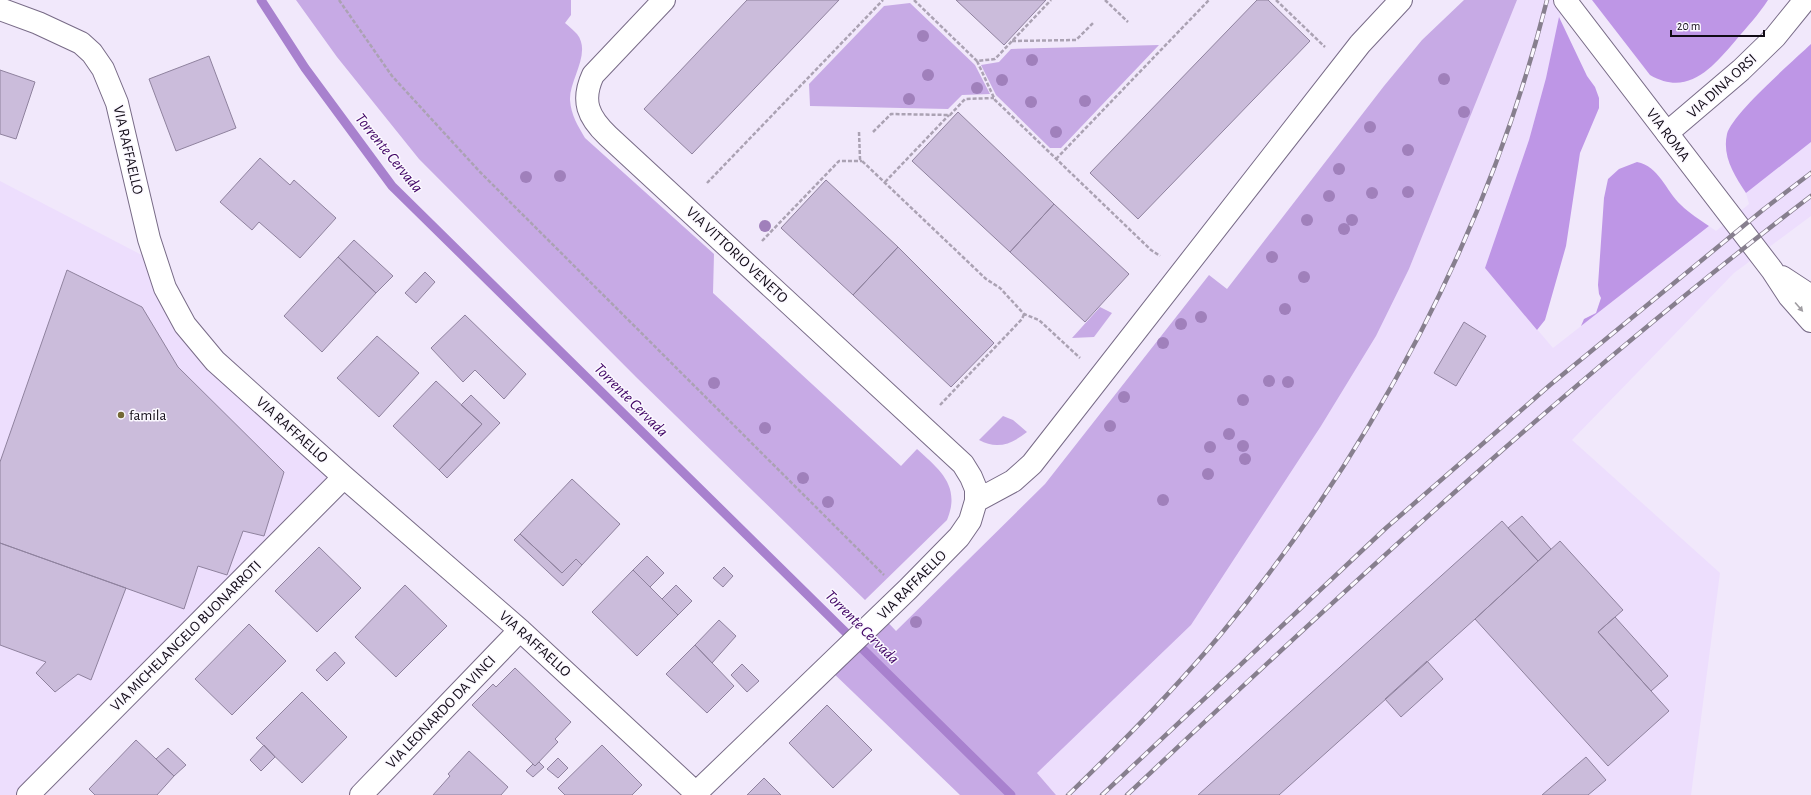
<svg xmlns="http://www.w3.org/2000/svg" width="1811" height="795" font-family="'Alegreya Sans',sans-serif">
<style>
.built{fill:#eddefd}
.green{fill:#c7aae5}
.forest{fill:#be96e6}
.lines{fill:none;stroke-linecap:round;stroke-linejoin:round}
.stream{stroke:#a881ce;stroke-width:9}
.building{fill:#cbbcdb;stroke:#8f829e}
.street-casing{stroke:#786b87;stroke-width:24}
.secondary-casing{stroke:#786b87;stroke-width:24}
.path{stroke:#aba2b3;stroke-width:2.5;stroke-dasharray:4 2;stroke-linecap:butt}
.street{stroke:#fff;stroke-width:22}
.secondary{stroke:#fff;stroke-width:22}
.rail-casing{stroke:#877f8e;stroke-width:4.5}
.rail{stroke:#fbf8ff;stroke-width:3;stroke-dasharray:9;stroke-linecap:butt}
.tree{fill:#a080bb}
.oneway{fill:#a09da2}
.poi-dot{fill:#746835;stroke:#fbf8ff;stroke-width:1.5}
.labels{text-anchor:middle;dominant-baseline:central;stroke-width:3;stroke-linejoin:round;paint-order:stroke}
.street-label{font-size:15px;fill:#110b16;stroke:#fbf8ff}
.poi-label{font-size:15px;fill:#110b16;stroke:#fbf8ff;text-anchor:start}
.water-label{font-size:16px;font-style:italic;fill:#3e0063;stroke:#fbf8ff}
</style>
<rect width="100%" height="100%" fill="#f1e8fb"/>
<path class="built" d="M1517,0H1564L1546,78L1529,140L1485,268L1553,348L1709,226L1716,231L1749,204L1746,193L1811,142V216L1734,273L1572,440L1720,573L1691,795H1056L1037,773L1191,625L1321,426L1376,336L1409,269Z
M0,181L157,263L185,325L344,477L28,795H0Z"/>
<path class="green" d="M296,0H571V15L565,23C569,26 573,30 577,34C592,53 569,80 570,100C571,115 578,126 585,138L714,254L713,293L901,466L917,449C940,470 961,486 947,520L865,600L636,377L419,159L337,57Z
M1464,0H1517L1409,269L1376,336L1321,426L1191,625L1037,773L1056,795H960L828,668L881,615L896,631L1045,484L1209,275L1227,289L1384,86L1422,40Z
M910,3L975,65L990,94L962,95L948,109L810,106L809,84L884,6Z
M1159,45L1061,148H1050L996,95L981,65L999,62L1011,49Z
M1100,307L1112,313L1094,337L1072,338Z
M1003,416L1013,420L1027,432C1012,444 997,450 979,440Z"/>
<path class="forest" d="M1592,0H1768C1759,14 1747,27 1736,40C1712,68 1688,97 1650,75Z
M1559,17L1587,76L1595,87L1599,98V108L1580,153L1566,246L1545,320L1537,330L1485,268L1529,140L1546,78Z
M1811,44V142L1746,193C1734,175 1722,156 1727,134C1732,114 1793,61 1811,44Z
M1637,162C1659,166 1666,191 1681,205C1689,213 1700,220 1709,226L1581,326L1584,319L1596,313L1601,298L1599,294L1598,285L1604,198L1608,179L1619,169Z"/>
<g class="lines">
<path class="stream" d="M261,0L305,68L392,186L1011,795"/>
</g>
<path class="building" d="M747,0H839L692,154L644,109Z
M956,0H1046L1004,45Z
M1257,0H1268L1310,41L1138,219L1090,173Z
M209,56L236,128L176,151L149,79Z
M0,70L35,82L16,139L0,134Z
M958,112L1054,204L1010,252L912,161Z
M260,158L290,185L294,180L336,218L300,258L259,222L252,230L220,202Z
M826,180L898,247L853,295L781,228Z
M1054,204L1129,274L1085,322L1010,252Z
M354,240L393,276L376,293L338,257Z
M898,247L994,343L951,387L853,295Z
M338,257L376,293L322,352L284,316Z
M67,270L142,307L178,367L284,472L264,536L243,531L227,575L198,566L184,609L0,543V462Z
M425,272L435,282L416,303L405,293Z
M465,315L526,374L504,399L475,370L463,382L431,348Z
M1464,322L1486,336L1456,386L1434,373Z
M377,336L419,373L379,417L337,378Z
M436,381L482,424L439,470L393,426Z
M471,395L500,423L447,478L439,470L482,424L461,405Z
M572,479L620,524L582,565L576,559L562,573L520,534Z
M1522,516L1551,549L1538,561L1508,528Z
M1502,521L1538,561L1475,619L1279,795H1198Z
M520,534L562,573L576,559L582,565L563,586L514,540Z
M1560,541L1623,610L1598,632L1669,711L1608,766L1475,619Z
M0,543L126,588L91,680L78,674L55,692L36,673L46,662L0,645Z
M319,547L361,588L317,632L275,591Z
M647,556L664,573L650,587L633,570Z
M724,567L733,576L723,587L713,578Z
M633,570L678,615L637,656L592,612Z
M405,585L447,626L396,677L355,637Z
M676,585L692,601L678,615L662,599Z
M1615,617L1668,676L1651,691L1598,632Z
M719,620L736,636L712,663L695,645Z
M249,624L286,661L232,715L195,679Z
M695,645L734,686L707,713L666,674Z
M335,652L345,663L327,681L316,670Z
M1427,661L1443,679L1401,717L1385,699Z
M742,664L759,681L747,692L731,675Z
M515,668L571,722L555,739L558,742L535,766L472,705L493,684L496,687Z
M302,692L347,737L302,783L256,738Z
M827,705L872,750L833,788L789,743Z
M136,740L174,776L157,795H95L89,789Z
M264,745L275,757L261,771L250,760Z
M602,745L642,785L632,795H565L558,788Z
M168,748L186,765L174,776L156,759Z
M469,751L508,787L501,795H433L450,776L448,774Z
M1586,757L1606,780L1588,795H1542Z
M558,758L568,768L558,778L547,769Z
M539,762L544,767L533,777L526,771L533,764L535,766Z
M764,778L781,795H747Z"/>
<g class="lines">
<defs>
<path id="street" d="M664,0L593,75C581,101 588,117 608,136L963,464L971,477L976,489V501L970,521L959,537L908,589L694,795
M0,9L38,23L81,43L92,53L103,69L117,103L149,239L165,288L185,325L215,361L344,477L520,630L696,793
M1667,133L1741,70L1775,37L1805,0
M976,501L1013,481L1032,464L1360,44L1401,0
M28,795L344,477
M361,795L520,630"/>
<path id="secondary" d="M1565,0L1772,270L1789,296L1811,321
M1782,277L1811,296"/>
</defs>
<use href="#street" class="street-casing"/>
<use href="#secondary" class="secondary-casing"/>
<path class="path" d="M339,0L392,76L480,172L884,575
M914,0L977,61L995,59L1051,0
M1105,0L1128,22
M1276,0L1325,47
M1012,41L1076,40L1093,23
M977,61L995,100L1151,250L1160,256
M859,132L860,159L986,279L1000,288L1024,314L1039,320L1080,358
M873,132L891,114L950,115L965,99L994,98
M1056,159L1209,0
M885,182L949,115
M707,183L883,0
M762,241L839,161H862
M940,405L1022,319L1024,314"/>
<use href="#street" class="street"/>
<use href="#secondary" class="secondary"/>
<defs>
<path id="rail" d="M1068,795C1121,744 1173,691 1221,634C1373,451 1489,231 1547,0
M1102,795L1386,528L1550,385L1764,209L1811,173
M1127,795C1347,587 1570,380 1811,196"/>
</defs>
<use href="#rail" class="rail-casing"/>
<use href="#rail" class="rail"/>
</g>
<g class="tree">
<circle cx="923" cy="36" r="6"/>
<circle cx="1032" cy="60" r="6"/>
<circle cx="928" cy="75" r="6"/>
<circle cx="1444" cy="79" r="6"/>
<circle cx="1002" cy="80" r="6"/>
<circle cx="977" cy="88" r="6"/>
<circle cx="909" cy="99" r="6"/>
<circle cx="1085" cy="101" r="6"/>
<circle cx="1031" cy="102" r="6"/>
<circle cx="1464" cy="112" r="6"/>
<circle cx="1370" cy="127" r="6"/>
<circle cx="1056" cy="132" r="6"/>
<circle cx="1408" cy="150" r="6"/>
<circle cx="1339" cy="169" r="6"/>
<circle cx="560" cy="176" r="6"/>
<circle cx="526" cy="177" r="6"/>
<circle cx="1408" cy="192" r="6"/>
<circle cx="1372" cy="193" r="6"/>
<circle cx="1329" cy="196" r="6"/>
<circle cx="1307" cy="220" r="6"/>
<circle cx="1352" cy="220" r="6"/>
<circle cx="765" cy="226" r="6"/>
<circle cx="1344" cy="229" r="6"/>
<circle cx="1272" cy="257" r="6"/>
<circle cx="1304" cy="277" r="6"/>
<circle cx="1285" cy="309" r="6"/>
<circle cx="1201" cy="317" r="6"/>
<circle cx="1181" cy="324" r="6"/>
<circle cx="1163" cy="343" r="6"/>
<circle cx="1269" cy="381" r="6"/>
<circle cx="1288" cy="382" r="6"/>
<circle cx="714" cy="383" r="6"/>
<circle cx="1124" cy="397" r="6"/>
<circle cx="1243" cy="400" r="6"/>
<circle cx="1110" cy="426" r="6"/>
<circle cx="765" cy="428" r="6"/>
<circle cx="1229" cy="434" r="6"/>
<circle cx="1243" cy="446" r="6"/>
<circle cx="1210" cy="447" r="6"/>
<circle cx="1245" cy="459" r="6"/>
<circle cx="1208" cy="474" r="6"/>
<circle cx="803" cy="478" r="6"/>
<circle cx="1163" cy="500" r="6"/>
<circle cx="828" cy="502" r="6"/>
<circle cx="916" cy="622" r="6"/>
</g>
<defs><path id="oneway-solid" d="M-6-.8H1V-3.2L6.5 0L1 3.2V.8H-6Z"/></defs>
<use class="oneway" href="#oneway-solid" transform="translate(1799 307) rotate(49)"/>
<circle class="poi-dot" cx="121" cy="415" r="4"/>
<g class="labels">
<g class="street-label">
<text transform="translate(1722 86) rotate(-42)">VIA DINA ORSI</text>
<text transform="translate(1668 135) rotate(53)">VIA ROMA</text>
<text transform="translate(128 150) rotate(77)">VIA RAFFAELLO</text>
<text transform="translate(737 255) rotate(43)">VIA VITTORIO VENETO</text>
<text transform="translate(292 430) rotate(42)">VIA RAFFAELLO</text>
<text transform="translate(912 585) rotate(-45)">VIA RAFFAELLO</text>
<text transform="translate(186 636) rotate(-45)">VIA MICHELANGELO BUONARROTI</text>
<text transform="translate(535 644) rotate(42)">VIA RAFFAELLO</text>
<text transform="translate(441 712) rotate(-46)">VIA LEONARDO DA VINCI</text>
</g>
<g class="poi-label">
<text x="129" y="415">famila</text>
</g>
<g class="water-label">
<text transform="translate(389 153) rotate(51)">Torrente Cervada</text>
<text transform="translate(631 400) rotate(45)">Torrente Cervada</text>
<text transform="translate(862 627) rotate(45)">Torrente Cervada</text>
</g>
</g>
<path d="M1671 30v6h93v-6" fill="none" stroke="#110b16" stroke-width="2"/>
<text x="1677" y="30" font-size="12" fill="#110b16" stroke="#fbf8ff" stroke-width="3" paint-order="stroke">20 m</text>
</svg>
